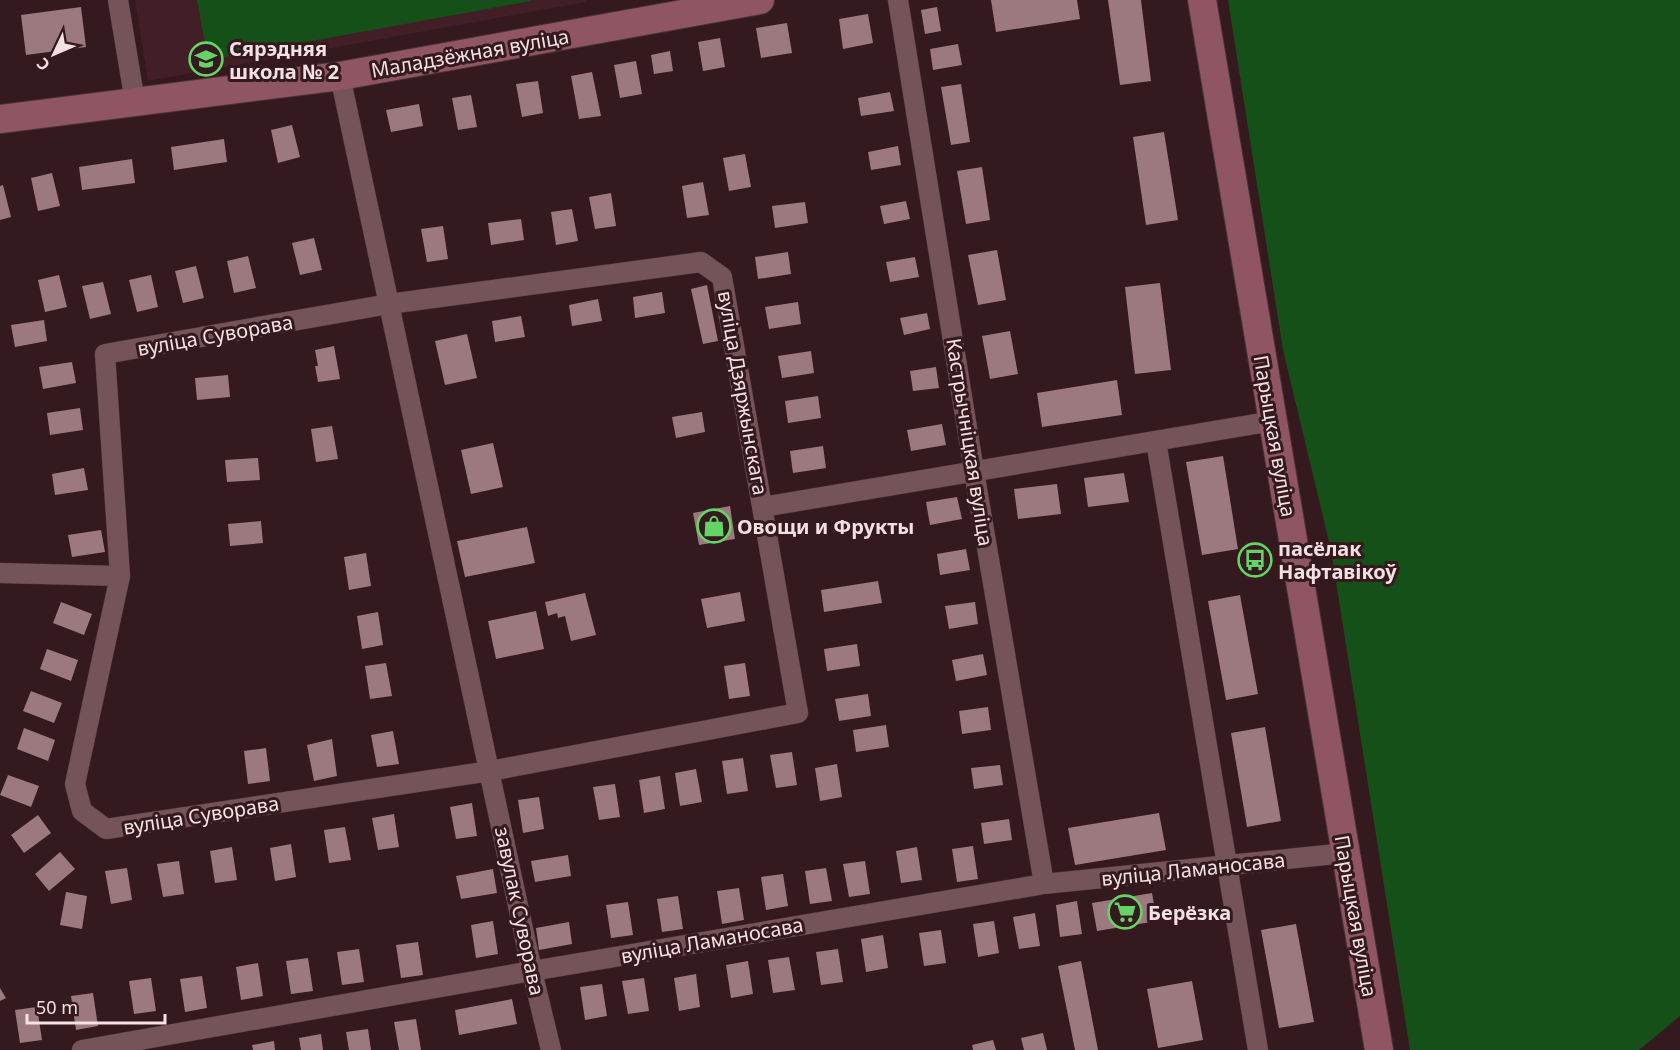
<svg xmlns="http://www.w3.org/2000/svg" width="1680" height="1050" font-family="'Noto Sans',sans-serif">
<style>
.built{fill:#421f27}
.green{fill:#165019}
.building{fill:#9c797f}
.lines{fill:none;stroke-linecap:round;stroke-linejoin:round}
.street-casing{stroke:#4a3438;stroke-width:21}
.secondary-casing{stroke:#4a3438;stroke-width:30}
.street{stroke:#745359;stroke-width:20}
.secondary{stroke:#905562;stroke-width:28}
.labels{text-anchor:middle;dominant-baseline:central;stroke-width:6;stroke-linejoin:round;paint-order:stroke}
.poi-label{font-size:20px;font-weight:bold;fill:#f5e1e4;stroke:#34191e;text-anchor:start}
.street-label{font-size:20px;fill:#f5e1e4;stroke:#34191e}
</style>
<rect width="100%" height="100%" fill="#34191e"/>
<path class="built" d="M135,0H585L586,2L148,81Z"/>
<path class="green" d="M197,0H531V1L208,60Z
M1228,0H1680V1016L1639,1050H1410L1331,550L1283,350Z"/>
<path class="building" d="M991,0H1077L1080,19L996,32Z
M1108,0H1141L1151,81L1120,85Z
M81,7L86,47L26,55L21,15Z
M937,7L941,31L925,34L921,10Z
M868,14L873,43L843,49L839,19Z
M787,23L792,53L761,58L756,28Z
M720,38L725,67L703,71L698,42Z
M958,44L962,65L933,70L930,49Z
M670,51L673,71L654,74L651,55Z
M636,61L642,94L620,98L614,65Z
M592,72L601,116L579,119L571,76Z
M538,81L543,113L522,117L516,84Z
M961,84L970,142L951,145L941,87Z
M890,92L894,111L861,116L858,98Z
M471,95L477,127L458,130L452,98Z
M419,104L423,126L391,132L386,110Z
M292,125L300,157L278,163L271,130Z
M1164,132L1178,220L1146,225L1133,137Z
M224,139L227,162L174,170L171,147Z
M898,146L901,165L871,170L868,152Z
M745,154L751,187L729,191L723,158Z
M132,159L135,183L82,190L79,167Z
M982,167L990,220L966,224L957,171Z
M52,173L60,206L38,211L31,178Z
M703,182L709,215L687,218L682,186Z
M3,185L11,217L0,220V186Z
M611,193L616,226L595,229L589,197Z
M906,201L910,219L884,224L880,206Z
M805,202L808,223L775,228L772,206Z
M572,209L578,241L556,245L551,212Z
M521,219L524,240L491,245L488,223Z
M443,226L448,259L427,262L421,229Z
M314,238L322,270L300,275L292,243Z
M997,250L1006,300L978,305L968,255Z
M788,252L791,274L758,279L755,257Z
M248,256L256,288L234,293L227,261Z
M915,257L919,277L890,282L886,262Z
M196,266L204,298L183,303L175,271Z
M59,275L67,307L45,312L38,280Z
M151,275L158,307L137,312L129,280Z
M103,282L111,314L90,319L82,286Z
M1160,283L1171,370L1135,374L1125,287Z
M707,285L718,341L703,344L691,289Z
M662,292L665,313L635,318L633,297Z
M598,299L602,321L572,326L569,305Z
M798,302L801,324L769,329L765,307Z
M927,313L930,329L904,335L900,318Z
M521,316L525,337L495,342L492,321Z
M44,320L47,341L15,347L11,325Z
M1010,331L1018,374L990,379L982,336Z
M467,334L477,378L445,385L435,341Z
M334,346L340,379L318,382L315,366H318L315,350Z
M811,351L814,373L782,378L778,356Z
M72,362L76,383L43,389L39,367Z
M936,367L939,388L913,391L910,371Z
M228,375L230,397L197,400L195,378Z
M1117,380L1122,415L1042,427L1037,393Z
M818,396L821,418L788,423L785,401Z
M80,408L83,430L50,435L47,413Z
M702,412L705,432L676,438L672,417Z
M942,424L946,445L911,451L907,430Z
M332,426L338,459L316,462L311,429Z
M493,443L503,487L471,494L461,450Z
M823,446L826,468L793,473L790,451Z
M1223,456L1238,549L1202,555L1186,462Z
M258,458L260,480L227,482L225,460Z
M84,468L88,490L55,495L52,474Z
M1124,473L1129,502L1088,507L1084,478Z
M1057,484L1061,514L1018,519L1014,489Z
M957,497L962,519L930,525L926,502Z
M730,506L735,539L699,545L693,513Z
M261,521L263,543L230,546L228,524Z
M527,527L535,563L465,577L457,541Z
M101,530L105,552L72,557L68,535Z
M966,549L970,570L940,575L937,554Z
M366,553L371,586L349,590L344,557Z
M878,581L882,603L824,612L821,590Z
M740,592L745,621L707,628L701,599Z
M585,593L596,635L571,641L565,616L558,618L557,613L548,616L545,602Z
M1240,595L1258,694L1226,700L1208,601Z
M61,602L92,614L84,635L53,623Z
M975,602L978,624L949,629L945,606Z
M536,611L544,649L496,659L488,621Z
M378,612L383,645L362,649L357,616Z
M857,644L860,666L827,671L824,649Z
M47,649L78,660L71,681L40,669Z
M983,654L987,675L956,681L952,660Z
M386,663L392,696L370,699L365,666Z
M745,663L750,696L729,699L724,666Z
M31,691L62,703L54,723L23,711Z
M868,694L871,716L839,721L835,699Z
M988,707L991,730L962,734L959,711Z
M886,725L889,747L856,752L853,730Z
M1265,727L1281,821L1247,827L1231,733Z
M24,728L55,740L48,761L17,749Z
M393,731L399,764L377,767L371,735Z
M332,739L337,776L314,781L307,745Z
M266,748L270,781L248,784L244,751Z
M792,752L797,785L776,788L770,755Z
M743,758L748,791L727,794L722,761Z
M837,764L842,797L820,801L815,768Z
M1000,765L1003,785L974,789L971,768Z
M696,769L702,802L680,806L675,773Z
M8,775L39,786L31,807L0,795Z
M660,776L665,809L644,813L639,780Z
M615,784L620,817L599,820L593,787Z
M539,797L544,829L523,833L518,800Z
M472,803L477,836L456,839L450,807Z
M1159,813L1166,850L1075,865L1068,828Z
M394,814L399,847L378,850L372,818Z
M38,815L51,833L24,853L11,835Z
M1009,819L1012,840L984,844L981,823Z
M345,827L351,860L329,863L324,830Z
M291,844L296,877L275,881L270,848Z
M973,846L978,879L957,882L952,849Z
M232,847L237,880L215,883L210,851Z
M917,847L922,880L901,883L896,851Z
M60,852L75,869L49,891L35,874Z
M568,855L571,876L535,882L531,861Z
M179,861L184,894L163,897L157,864Z
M865,861L870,894L849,897L843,864Z
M127,868L132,900L111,904L105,871Z
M826,868L832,901L810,904L805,871Z
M493,869L497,893L461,899L456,876Z
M783,874L788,906L766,910L761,877Z
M739,888L744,920L722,924L717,891Z
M66,892L87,896L82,929L60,925Z
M1152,893L1157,921L1097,931L1092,903Z
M678,896L683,929L662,932L657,899Z
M1077,901L1082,934L1060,937L1056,905Z
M628,902L633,935L611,938L606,905Z
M1035,913L1040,946L1019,949L1013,917Z
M493,921L498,954L476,958L471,925Z
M994,921L999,953L978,957L973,924Z
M569,922L572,944L539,950L536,928Z
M1296,924L1314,1022L1279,1028L1261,930Z
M941,930L946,963L924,966L919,933Z
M883,935L888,968L866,972L861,939Z
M418,942L423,975L401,978L396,945Z
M359,949L364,982L342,985L337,952Z
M838,949L843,982L821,985L816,952Z
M789,957L795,990L773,993L768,960Z
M308,958L313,991L291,994L286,961Z
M748,961L753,994L731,998L726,965Z
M1081,961L1098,1050H1075L1058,966Z
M258,963L263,996L241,1000L236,967Z
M696,974L700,1007L679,1011L674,978Z
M202,976L207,1008L185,1012L180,979Z
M151,978L156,1011L134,1014L129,981Z
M644,978L649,1011L628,1014L622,981Z
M1192,981L1203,1040L1158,1048L1147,989Z
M602,984L607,1016L585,1020L580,987Z
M0,988L6,998L0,1001Z
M93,993L98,1026L76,1030L71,996Z
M512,999L517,1024L459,1035L455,1010Z
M37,1007L42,1040L20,1043L15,1010Z
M416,1019L421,1050H399L394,1022Z
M368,1029L371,1050H349L346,1032Z
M1043,1033L1047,1050H1024L1021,1038Z
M321,1034L323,1050H301L299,1038Z
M993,1040L996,1050H973L972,1045Z
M274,1041L275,1050H253L252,1045Z"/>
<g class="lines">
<defs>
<path id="street" d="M118,0L135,102
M898,0L974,471L1044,884
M340,76L532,971L551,1050
M701,262L722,277L798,713L490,771L106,829L82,811L75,784L120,576L105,354L389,304Z
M1156,441L1258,1050
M763,507L1273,421
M0,573L120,576
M82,1050L532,971L1044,884L1346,853"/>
<path id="secondary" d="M1202,0L1379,1050
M0,119L340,76L760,0"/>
</defs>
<use href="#street" class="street-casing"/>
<use href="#secondary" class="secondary-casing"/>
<use href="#street" class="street"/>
<use href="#secondary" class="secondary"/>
</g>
<defs>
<symbol id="school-ring" viewBox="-11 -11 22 22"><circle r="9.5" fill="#34191e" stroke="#65d467" stroke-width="1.5"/><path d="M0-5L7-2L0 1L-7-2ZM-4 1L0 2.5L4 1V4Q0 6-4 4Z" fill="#65d467"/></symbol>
<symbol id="shop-ring" viewBox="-11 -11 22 22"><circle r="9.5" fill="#34191e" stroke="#65d467" stroke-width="1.5"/><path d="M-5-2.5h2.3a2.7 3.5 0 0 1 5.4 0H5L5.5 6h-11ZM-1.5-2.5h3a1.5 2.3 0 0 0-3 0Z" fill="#65d467"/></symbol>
<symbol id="bus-ring" viewBox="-11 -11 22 22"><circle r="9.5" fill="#34191e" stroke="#65d467" stroke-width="1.5"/><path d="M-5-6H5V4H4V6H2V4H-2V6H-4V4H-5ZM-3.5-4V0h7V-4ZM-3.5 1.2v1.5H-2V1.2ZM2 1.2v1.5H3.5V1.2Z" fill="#65d467"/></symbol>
<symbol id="supermarket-ring" viewBox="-11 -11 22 22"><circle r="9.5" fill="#34191e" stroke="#65d467" stroke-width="1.5"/><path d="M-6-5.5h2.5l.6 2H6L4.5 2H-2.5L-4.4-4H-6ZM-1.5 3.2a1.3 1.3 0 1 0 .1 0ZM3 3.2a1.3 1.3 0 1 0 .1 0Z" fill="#65d467"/></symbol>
</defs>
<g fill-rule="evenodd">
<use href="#school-ring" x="187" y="40" width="38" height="38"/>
<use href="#shop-ring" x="695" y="507" width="38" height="38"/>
<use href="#bus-ring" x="1236" y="541" width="38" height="38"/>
<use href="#supermarket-ring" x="1106" y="893" width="38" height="38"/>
</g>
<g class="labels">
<g class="poi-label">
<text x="229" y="48">Сярэдняя<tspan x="229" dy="23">школа № 2</tspan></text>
<text x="737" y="526">Овощи и Фрукты</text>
<text x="1278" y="548">пасёлак<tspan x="1278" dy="23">Нафтавікоў</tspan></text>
<text x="1148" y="912">Берёзка</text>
</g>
<g class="street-label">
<text transform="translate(470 53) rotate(-10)">Маладзёжная вуліца</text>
<text transform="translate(215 335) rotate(-10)">вуліца Суворава</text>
<text transform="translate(743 393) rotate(80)">вуліца Дзяржынскага</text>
<text transform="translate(1275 436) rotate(80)">Парыцкая вуліца</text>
<text transform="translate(970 442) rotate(81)">Кастрычніцкая вуліца</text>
<text transform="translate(201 815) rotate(-9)">вуліца Суворава</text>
<text transform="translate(1193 869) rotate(-6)">вуліца Ламаносава</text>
<text transform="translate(520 911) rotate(78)">завулак Суворава</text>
<text transform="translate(1356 916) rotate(80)">Парыцкая вуліца</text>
<text transform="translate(712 940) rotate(-10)">вуліца Ламаносава</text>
</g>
</g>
<g transform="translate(54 54) rotate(226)" stroke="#34191e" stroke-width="4.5" paint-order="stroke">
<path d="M0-4.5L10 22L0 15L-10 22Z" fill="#f5e1e4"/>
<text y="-9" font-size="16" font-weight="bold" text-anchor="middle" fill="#f5e1e4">С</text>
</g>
<path d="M27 1014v9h138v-9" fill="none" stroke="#f5e1e4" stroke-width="3"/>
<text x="36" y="1014" font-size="18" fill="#f5e1e4" stroke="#34191e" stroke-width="4.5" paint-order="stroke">50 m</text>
</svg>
